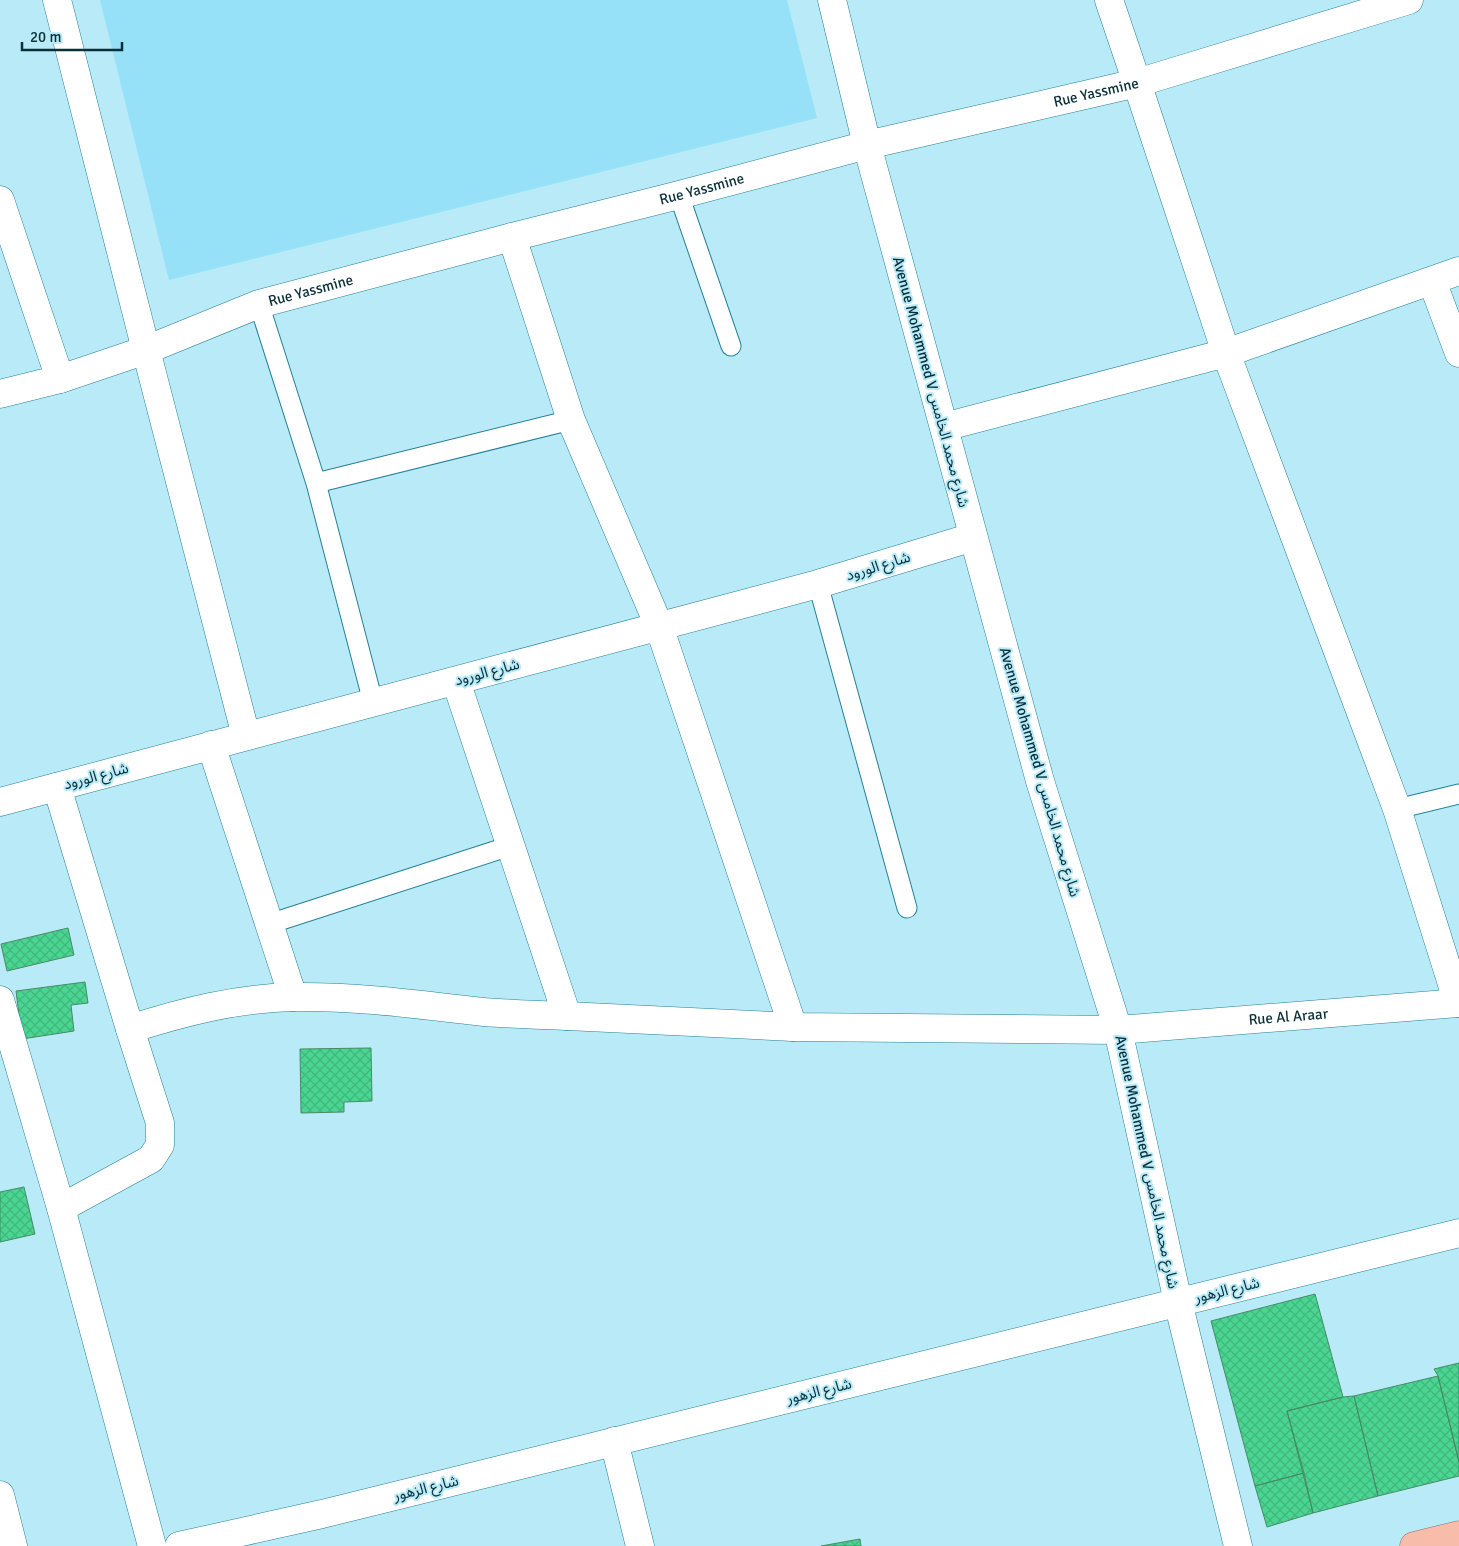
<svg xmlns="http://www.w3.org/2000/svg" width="1459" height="1546" font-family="Signika,'Noto Sans Arabic',sans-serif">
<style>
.built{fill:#96e1f7}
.building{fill:url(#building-cross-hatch);stroke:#478b66}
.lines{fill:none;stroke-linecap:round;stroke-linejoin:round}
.service-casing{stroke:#248198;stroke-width:21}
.minor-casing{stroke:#248198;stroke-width:29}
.primary-casing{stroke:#a06e5d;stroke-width:29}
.service{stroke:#fff;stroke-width:19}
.minor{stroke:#fff;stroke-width:28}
.primary{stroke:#f7bcaa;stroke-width:28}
.labels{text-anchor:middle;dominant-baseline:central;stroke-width:4;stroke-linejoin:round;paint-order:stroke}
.street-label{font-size:15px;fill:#093039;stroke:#b9eaf8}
</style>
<defs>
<pattern id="building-cross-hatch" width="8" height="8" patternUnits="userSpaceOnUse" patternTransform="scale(1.25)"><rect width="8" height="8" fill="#4ad591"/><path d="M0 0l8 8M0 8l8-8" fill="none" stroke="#3fb77e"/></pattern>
</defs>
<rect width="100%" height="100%" fill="#b9eaf8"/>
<path class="built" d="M100,0H787L817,118L169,280Z"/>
<path class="building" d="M68,928L74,955L7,971L1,944Z
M85,982L88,1003L71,1005L74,1031L22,1039L16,991Z
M371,1048L372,1101L344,1102V1112L301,1113L300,1049Z
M24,1187L35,1234L0,1242V1192Z
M1315,1294L1343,1397L1287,1411L1304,1473L1255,1486L1211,1321Z
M1459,1363V1462L1438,1376L1434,1369Z
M1438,1376L1459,1462V1476L1378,1496L1354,1396Z
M1354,1396L1378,1496L1313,1513L1287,1411L1343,1397Z
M1304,1473L1313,1513L1267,1527L1255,1486Z
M860,1539L861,1546H821Z"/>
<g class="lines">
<defs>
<path id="service" d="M679,195L731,346
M259,304L316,483L373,702
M316,483L571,420
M818,584L907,908
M1397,809L1459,794
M269,924L510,846"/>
<g id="minor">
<path d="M57,0L146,350L246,736"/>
<path d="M832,0L867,145L1040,781L1118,1030L1178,1302L1238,1546"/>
<path d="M1109,0L1137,83L1226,353L1397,809L1458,1003"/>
<path d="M0,200L60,379"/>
<path d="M512,237L571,420L659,626L793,1027"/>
<path d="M1432,281L1459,353"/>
<path id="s1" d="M0,394L60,379L146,350L259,304L512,237L679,195L867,145L1137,83L1409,0"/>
<path d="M944,427L1226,353L1459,271"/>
<path id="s2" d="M456,681L567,1016L793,1027L1118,1030L1459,1003"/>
<path d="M211,745L293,997"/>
<path d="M57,787L130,1029"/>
<path d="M0,802L818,584L973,537"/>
<path d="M0,1000L61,1208L152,1546"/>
<path d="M61,1208L151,1159L160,1145V1123L130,1029C183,1012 237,998 294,997C357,996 421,1005 484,1012C511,1014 539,1015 567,1016"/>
<path d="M614,1441L640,1546"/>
<path d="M0,1495L13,1546"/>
<path d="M179,1546L322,1514L1459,1233"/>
</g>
<path id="primary" d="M1414,1546L1459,1535"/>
</defs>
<use href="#service" class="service-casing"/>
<use href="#minor" class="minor-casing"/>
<use href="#primary" class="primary-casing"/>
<use href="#service" class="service"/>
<use href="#minor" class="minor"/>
<use href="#primary" class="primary"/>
</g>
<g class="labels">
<g class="street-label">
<text stroke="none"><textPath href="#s1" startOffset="1138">Rue Yassmine</textPath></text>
<text stroke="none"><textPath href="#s1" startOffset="732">Rue Yassmine</textPath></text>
<text stroke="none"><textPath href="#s1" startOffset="328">Rue Yassmine</textPath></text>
<text transform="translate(931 382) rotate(75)">Avenue Mohammed V شارع محمد الخامس</text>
<text transform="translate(878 566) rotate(-17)">شارع الورود</text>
<text transform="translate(487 672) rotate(-15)">شارع الورود</text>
<text transform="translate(1040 772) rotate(74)">Avenue Mohammed V شارع محمد الخامس</text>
<text transform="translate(96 776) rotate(-15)">شارع الورود</text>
<text stroke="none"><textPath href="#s2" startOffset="1075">Rue Al Araar</textPath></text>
<text transform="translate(1147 1162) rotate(78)">Avenue Mohammed V شارع محمد الخامس</text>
<text transform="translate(1227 1290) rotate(-14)">شارع الزهور</text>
<text transform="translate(819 1391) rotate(-14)">شارع الزهور</text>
<text transform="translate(426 1488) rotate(-14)">شارع الزهور</text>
</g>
</g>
<path d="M22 42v8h100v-8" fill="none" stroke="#093039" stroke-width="2.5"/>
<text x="30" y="42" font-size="15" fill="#093039" stroke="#b9eaf8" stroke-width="4" paint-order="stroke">20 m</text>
</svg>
